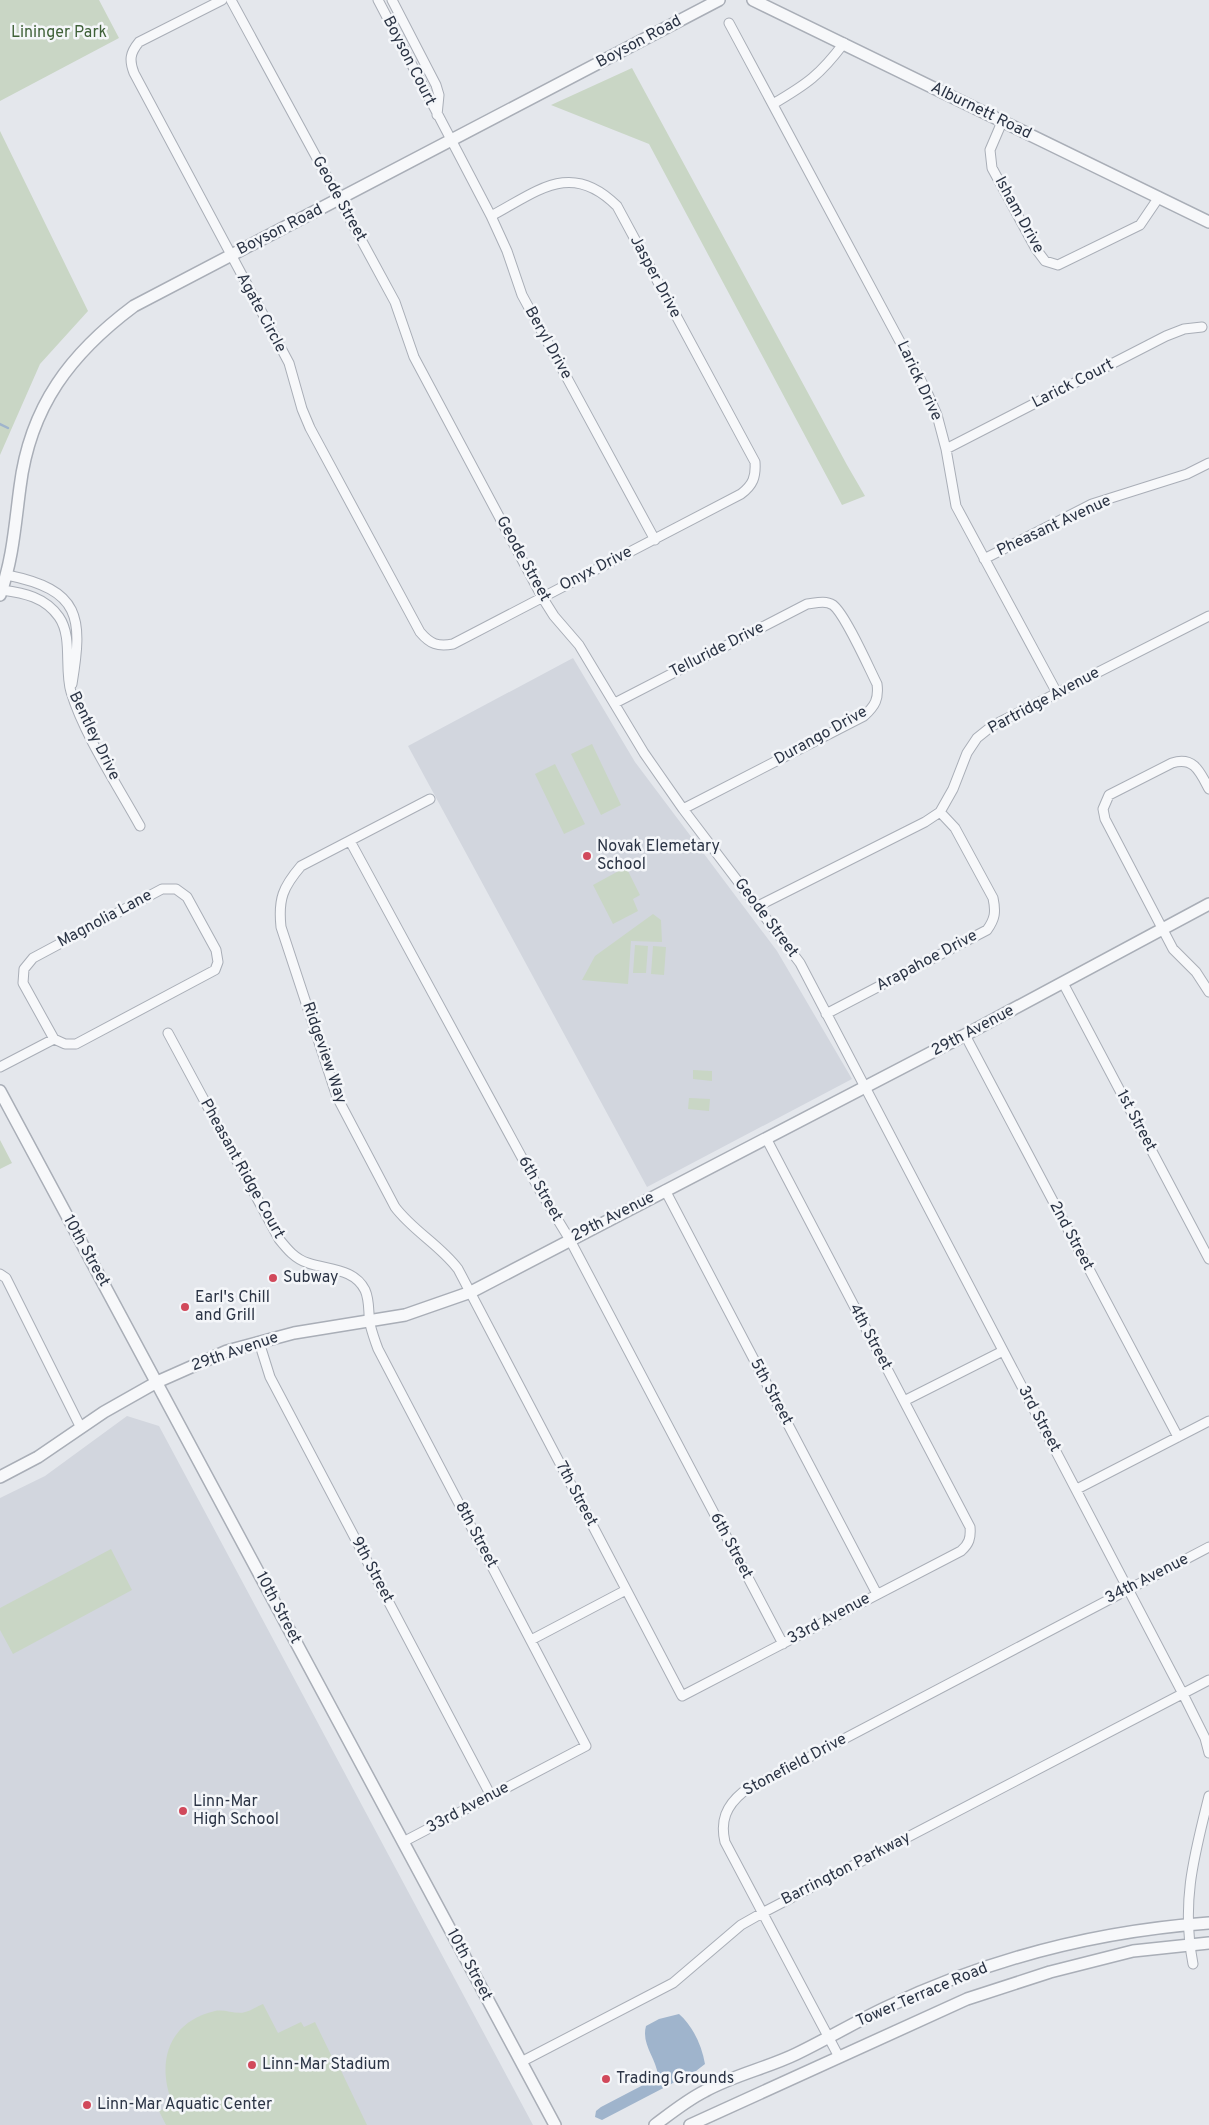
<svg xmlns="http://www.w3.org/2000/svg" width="1209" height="2125" font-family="Overpass,sans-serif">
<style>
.built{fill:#d2d6de}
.green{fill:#c9d6c5}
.water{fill:#9fb4cc}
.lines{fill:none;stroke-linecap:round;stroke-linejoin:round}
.stream{stroke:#9fb4cc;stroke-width:2.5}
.minor-casing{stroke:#a9aeb7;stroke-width:11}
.tertiary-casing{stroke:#a9aeb7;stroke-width:14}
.minor{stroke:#f7f8fa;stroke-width:9}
.tertiary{stroke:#f7f8fa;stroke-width:11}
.poi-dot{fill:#d1495b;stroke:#f4f6f9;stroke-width:2}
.labels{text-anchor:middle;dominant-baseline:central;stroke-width:5;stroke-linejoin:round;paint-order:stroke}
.park-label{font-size:16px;fill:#3f6138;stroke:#f4f6f9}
.street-label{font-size:16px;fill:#2b3445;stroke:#f4f6f9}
.poi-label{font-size:16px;fill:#2b3445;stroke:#f4f6f9;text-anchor:start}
</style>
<rect width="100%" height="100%" fill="#e4e7ec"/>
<path class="built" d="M573,658L635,762L777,951L852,1079L647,1187L408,746Z
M127,1416L159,1426L533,2125H0V1498L45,1476Z"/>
<path class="green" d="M0,0H99L119,38L0,101Z
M632,68L847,465L865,496L842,505L649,144L551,105Z
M0,131L88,311L40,364L0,455Z
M592,744L621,805L601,815L571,754Z
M555,764L585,824L564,834L535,774Z
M626,867L640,895L633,899L638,911L613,924L593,885Z
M653,914L661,920L662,942L631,941L628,984L582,980L595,956Z
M635,945L648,946L646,973H633Z
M653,946L666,947L664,975L651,974Z
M693,1070L712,1071V1081L693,1079Z
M689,1098L710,1099L709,1111L688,1109Z
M0,1140L12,1163L0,1169Z
M111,1549L132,1590L13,1654L0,1630V1608Z
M263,2004L278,2033L301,2022L304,2027L315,2022L333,2059L335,2058L367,2125H166L159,2111L173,2105C156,2064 167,2022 215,2011C225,2009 237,2015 245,2012C251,2011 257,2006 263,2004Z"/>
<path class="water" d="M679,2014C693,2026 702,2046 705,2064L696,2071L602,2120L595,2117L596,2111L601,2107L647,2083L658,2075C656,2058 641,2044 646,2026L659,2019Z"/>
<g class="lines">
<path class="stream" d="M0,424L8,428"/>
<defs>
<path id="minor" d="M222,0L139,42C130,53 129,60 134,73L289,363L302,409L310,428L420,632C430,644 438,647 453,644L741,494C753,485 756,477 755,462L617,206C571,160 538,191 491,216
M231,0L395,302L414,357L542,597L554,616L579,645L644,753L683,809L800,963L1183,1694L1205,1738L1209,1753
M378,0L491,216L507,251L522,295L655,540
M392,0L436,85L439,95L437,115
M729,23L927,392L937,415L946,449L956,506L1057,693
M773,104C807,84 820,75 844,43
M1002,122L990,150L992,168L1036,249L1045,261L1058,265L1140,225L1159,197
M946,449L1166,336L1184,329L1202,327
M984,559L1092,504L1187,474L1209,463
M7,575C81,590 83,617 72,684
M2,590C24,593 45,597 59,617C73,637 64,669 71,692C84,735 118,786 140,826
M615,703L807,604C816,603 825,600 833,605C845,614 869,668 877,684C879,699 875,706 864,716L683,809
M1209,789C1200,772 1194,756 1172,763L1109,795L1103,809L1105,819L1173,949L1196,972L1209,992
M430,799L301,866C283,887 278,899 281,927L337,1097L395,1207C413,1231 440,1245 458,1269L682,1696L961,1551C969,1544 971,1538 970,1527L766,1138
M350,841L539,1189L570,1240L783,1644
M162,889H176L187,897L216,950L218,962L215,970L76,1044H65L54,1039L23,983L24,969L33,958Z
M758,906L925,822L940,812L953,789L967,753L977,738L992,726L1209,616
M1063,983L1209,1259
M826,1014L987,930C995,919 996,912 993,898L955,828L940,812
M168,1033L279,1239C287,1249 295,1259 308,1263C328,1270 354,1268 365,1290C370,1301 368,1312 370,1324C372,1332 375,1341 378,1349L586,1746L403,1842
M965,1035L1178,1437
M0,1067L54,1039
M665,1190L877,1594
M0,1274L6,1278L81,1428
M259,1342L270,1377L491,1796
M904,1401L1003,1351
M1077,1489L1209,1421
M531,1640L626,1590
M1193,1964C1181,1902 1194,1856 1209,1796
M839,2057L725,1842C720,1821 726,1806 743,1792L1209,1547
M521,2062L673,1983L741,1925L764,1912L1209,1680"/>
<path id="tertiary" d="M753,0L1209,222
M0,595C13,559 15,524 20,487C30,406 71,353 134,306L719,0
M0,1091L555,2125
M0,1477L38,1457L104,1412L157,1382L227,1351L294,1333L405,1315L471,1292L965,1035L1209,904
M655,2125C671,2113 687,2100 705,2091C734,2075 767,2068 796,2054C827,2039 857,2021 887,2007C988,1959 1098,1931 1209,1923
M690,2125L967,1999L1050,1972L1133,1951L1209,1943"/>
</defs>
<use href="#minor" class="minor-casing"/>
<use href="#tertiary" class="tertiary-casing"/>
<use href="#minor" class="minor"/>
<use href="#tertiary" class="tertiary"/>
</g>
<g class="poi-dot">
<circle cx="587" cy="856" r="5"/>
<circle cx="273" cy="1278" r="5"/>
<circle cx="185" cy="1307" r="5"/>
<circle cx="183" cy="1811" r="5"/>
<circle cx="252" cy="2065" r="5"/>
<circle cx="606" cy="2079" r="5"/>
<circle cx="87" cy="2105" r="5"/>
</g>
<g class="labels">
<g class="park-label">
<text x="59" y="33">Lininger Park</text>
</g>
<g class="street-label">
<text transform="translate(639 42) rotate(-28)">Boyson Road</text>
<text transform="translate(409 61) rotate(63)">Boyson Court</text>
<text transform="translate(981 111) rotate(26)">Alburnett Road</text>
<text transform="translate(339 199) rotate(61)">Geode Street</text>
<text transform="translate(1019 215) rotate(61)">Isham Drive</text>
<text transform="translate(280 230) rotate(-27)">Boyson Road</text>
<text transform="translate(655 277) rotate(62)">Jasper Drive</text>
<text transform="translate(261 313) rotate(62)">Agate Circle</text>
<text transform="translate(548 343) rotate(61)">Beryl Drive</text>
<text transform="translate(919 381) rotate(65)">Larick Drive</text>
<text transform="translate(1073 384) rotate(-27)">Larick Court</text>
<text transform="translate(1054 526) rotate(-25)">Pheasant Avenue</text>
<text transform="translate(523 559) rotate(61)">Geode Street</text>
<text transform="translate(596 569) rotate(-27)">Onyx Drive</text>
<text transform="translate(717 650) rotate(-27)">Telluride Drive</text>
<text transform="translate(1044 701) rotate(-28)">Partridge Avenue</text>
<text transform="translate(94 736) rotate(64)">Bentley Drive</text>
<text transform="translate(821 736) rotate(-29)">Durango Drive</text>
<text transform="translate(766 918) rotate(53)">Geode Street</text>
<text transform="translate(105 919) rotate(-28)">Magnolia Lane</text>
<text transform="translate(927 961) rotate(-28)">Arapahoe Drive</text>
<text transform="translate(973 1031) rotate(-28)">29th Avenue</text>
<text transform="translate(324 1053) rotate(71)">Ridgeview Way</text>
<text transform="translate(1136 1121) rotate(62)">1st Street</text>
<text transform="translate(242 1169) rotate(61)">Pheasant Ridge Court</text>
<text transform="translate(540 1189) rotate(60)">6th Street</text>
<text transform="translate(613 1217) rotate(-27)">29th Avenue</text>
<text transform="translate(1071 1236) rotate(62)">2nd Street</text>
<text transform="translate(86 1251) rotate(61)">10th Street</text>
<text transform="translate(870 1337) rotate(62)">4th Street</text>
<text transform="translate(235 1352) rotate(-19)">29th Avenue</text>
<text transform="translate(771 1392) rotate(62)">5th Street</text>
<text transform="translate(1039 1419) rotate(62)">3rd Street</text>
<text transform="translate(576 1494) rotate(62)">7th Street</text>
<text transform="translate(476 1535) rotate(62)">8th Street</text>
<text transform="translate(731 1546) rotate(62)">6th Street</text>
<text transform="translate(372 1570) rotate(62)">9th Street</text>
<text transform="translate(1147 1579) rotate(-27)">34th Avenue</text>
<text transform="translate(278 1608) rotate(62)">10th Street</text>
<text transform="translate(829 1619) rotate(-28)">33rd Avenue</text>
<text transform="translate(795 1765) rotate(-28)">Stonefield Drive</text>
<text transform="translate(468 1808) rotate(-28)">33rd Avenue</text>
<text transform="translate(846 1869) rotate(-27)">Barrington Parkway</text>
<text transform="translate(469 1965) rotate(62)">10th Street</text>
<text transform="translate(922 1995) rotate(-23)">Tower Terrace Road</text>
</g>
<g class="poi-label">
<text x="597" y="847">Novak Elemetary<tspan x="597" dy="18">School</tspan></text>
<text x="283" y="1278">Subway</text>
<text x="195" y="1298">Earl's Chill<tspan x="195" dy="18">and Grill</tspan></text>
<text x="193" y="1802">Linn-Mar<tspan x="193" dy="18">High School</tspan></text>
<text x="262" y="2065">Linn-Mar Stadium</text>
<text x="616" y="2079">Trading Grounds</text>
<text x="97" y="2105">Linn-Mar Aquatic Center</text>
</g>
</g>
</svg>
